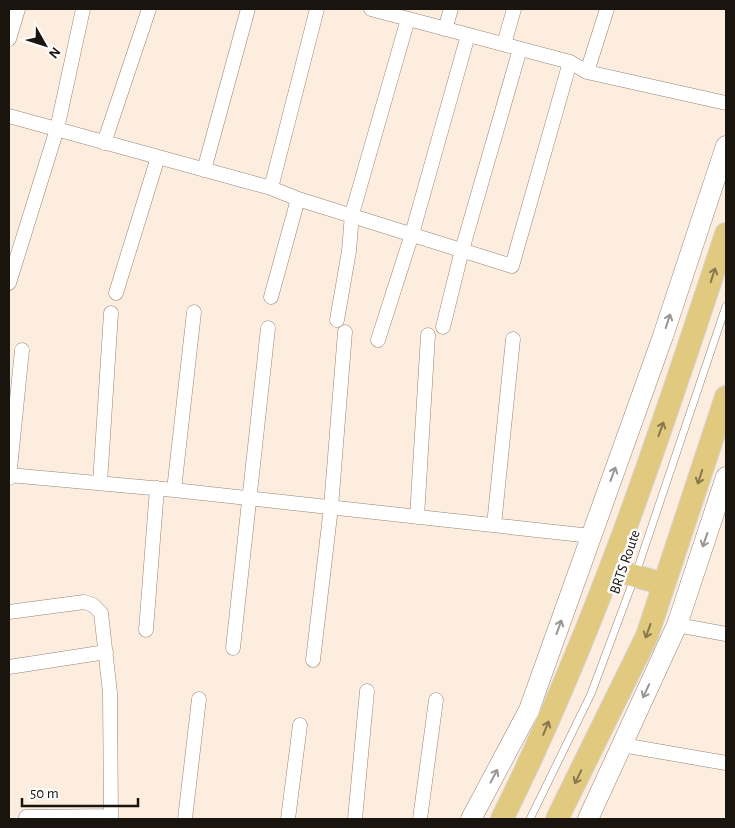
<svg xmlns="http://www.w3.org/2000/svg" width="735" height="828" font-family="'Alegreya Sans',sans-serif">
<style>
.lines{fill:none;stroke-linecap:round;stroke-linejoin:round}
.lane-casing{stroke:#948578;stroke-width:8}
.street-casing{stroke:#948578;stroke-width:15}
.secondary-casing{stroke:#948578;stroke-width:21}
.primary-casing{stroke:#d6d5d4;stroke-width:24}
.lane{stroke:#fff;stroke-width:7}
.street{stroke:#fff;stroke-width:14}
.secondary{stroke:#fff;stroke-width:20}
.primary{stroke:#e1c980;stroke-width:22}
.oneway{stroke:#87784d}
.oneway2{stroke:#989593}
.labels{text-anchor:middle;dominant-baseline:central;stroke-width:5;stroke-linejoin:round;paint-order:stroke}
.street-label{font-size:15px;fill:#1a140f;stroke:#fdfdfd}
</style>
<rect width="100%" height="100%" fill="#fdeddf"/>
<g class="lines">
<defs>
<path id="lane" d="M530,819L591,694L635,576L726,306"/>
<path id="street" d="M371,9L570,62
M445,29L451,9
M9,39L18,9
M504,44L514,9
M587,72L726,103
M9,116L271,188L298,199L512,266L570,62L587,72L607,9
M104,143L149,9
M204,170L248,9
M271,188L317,9
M9,283L57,129L83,9
M116,293L158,157
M271,297L298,199
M337,320L349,251L352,214L408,19
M443,327L462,250L520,49
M378,340L412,234L468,35
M9,475L174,490L591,536
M9,478L22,350
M100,483L111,313
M174,490L194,312
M417,517L428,335
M494,525L513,339
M9,612L84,602L93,605L101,613L110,693L111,819
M677,625L726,634
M146,630L157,488
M233,648L268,328
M313,660L331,507L345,332
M9,667L106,652
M622,745L726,763
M26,817L111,816
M185,819L199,699
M288,819L300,725
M355,819L367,691
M420,819L436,700"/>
<path id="secondary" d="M471,819L529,710L663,336L726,146
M588,819L677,625L726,477"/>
<path id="primary" d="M610,569L664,584
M502,819C595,632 661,432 726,234
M557,819L647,636L726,397"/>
</defs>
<use href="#lane" class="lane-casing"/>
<use href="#street" class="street-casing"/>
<use href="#secondary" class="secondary-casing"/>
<use href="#primary" class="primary-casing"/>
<use href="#lane" class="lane"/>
<use href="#street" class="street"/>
<use href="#secondary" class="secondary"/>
<use href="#primary" class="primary"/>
</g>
<defs><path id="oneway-shaft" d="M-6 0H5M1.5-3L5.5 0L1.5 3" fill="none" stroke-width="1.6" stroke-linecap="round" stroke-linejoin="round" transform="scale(1.25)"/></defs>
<g class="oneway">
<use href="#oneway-shaft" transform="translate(713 275) rotate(-72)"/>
<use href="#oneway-shaft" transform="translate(661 429) rotate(-70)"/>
<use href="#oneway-shaft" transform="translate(700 477) rotate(108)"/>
<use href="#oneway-shaft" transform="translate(648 631) rotate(110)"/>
<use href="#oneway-shaft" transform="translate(546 728) rotate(-68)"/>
<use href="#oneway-shaft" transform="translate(578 777) rotate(116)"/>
</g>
<g class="oneway2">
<use href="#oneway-shaft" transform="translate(668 321) rotate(-72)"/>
<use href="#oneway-shaft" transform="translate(613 474) rotate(-70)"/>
<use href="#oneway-shaft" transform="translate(705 540) rotate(109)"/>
<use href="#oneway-shaft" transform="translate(559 627) rotate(-70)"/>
<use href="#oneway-shaft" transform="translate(646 691) rotate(115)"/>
<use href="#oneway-shaft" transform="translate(494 776) rotate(-62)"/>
</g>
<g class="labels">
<g class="street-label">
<text transform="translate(625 562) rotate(-71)">BRTS Route</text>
</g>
</g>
<rect width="735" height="828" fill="none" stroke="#1a140f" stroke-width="20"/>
<g transform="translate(45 45) rotate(129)" stroke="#fdfdfd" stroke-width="4" paint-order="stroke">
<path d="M0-4L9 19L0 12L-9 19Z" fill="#1a140f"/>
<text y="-8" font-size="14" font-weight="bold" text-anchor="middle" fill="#1a140f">N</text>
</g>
<path d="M22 798v8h116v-8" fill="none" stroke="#1a140f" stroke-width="2.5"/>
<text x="30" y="798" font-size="15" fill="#1a140f" stroke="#fdfdfd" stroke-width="4" paint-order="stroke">50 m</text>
</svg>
